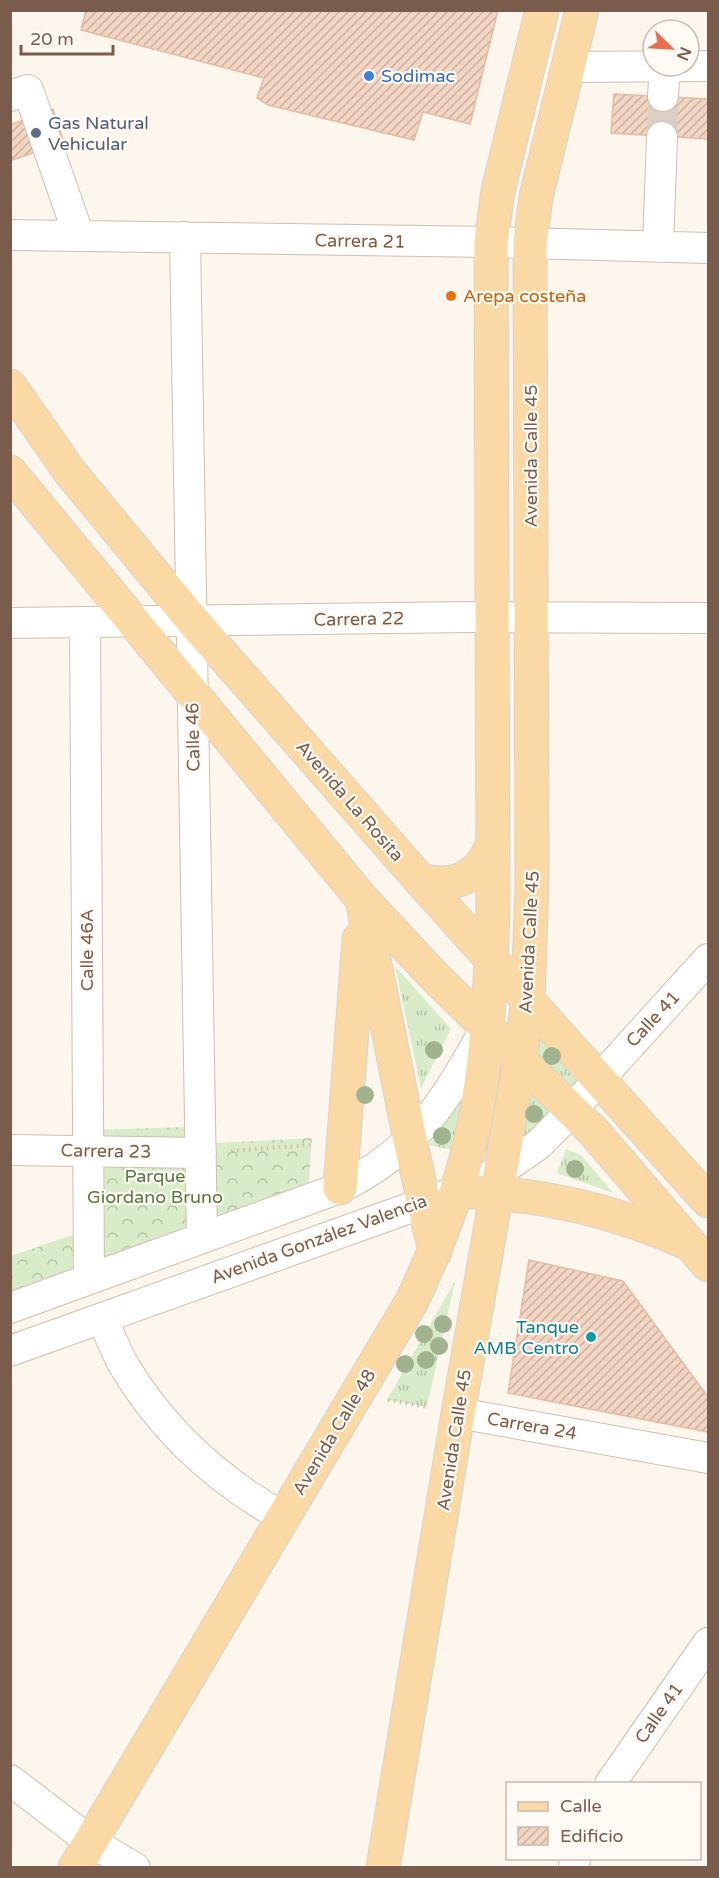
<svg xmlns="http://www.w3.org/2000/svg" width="719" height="1878" font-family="'Varela Round',sans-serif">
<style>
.grass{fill:url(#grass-tufts)}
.forest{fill:url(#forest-crowns)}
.building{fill:url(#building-hatch);stroke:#e6bba3;stroke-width:1.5}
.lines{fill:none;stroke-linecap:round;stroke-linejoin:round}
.minor-tunnel{stroke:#dcd0c4;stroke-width:30;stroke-dasharray:30 15;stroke-linecap:butt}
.minor-casing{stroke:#d1beb0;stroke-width:32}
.major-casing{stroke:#dad1cd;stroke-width:35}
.path{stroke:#d9b8a5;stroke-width:4;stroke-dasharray:1.5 4.5;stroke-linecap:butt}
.minor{stroke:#fff;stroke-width:30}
.major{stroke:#fbd9a5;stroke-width:33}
.tree{fill:#a0b28e}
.shop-dot{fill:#3f7fe0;stroke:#fffaf3;stroke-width:2}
.service-dot{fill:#5c6f8a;stroke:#fffaf3;stroke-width:2}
.food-dot{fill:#e8710a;stroke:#fffaf3;stroke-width:2}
.culture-dot{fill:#0f9aa8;stroke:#fffaf3;stroke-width:2}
.labels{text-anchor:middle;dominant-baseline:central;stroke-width:4.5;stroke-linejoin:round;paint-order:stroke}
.shop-label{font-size:18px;fill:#366cbe;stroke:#fffaf3;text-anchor:start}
.service-label{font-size:18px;fill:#4e5e75;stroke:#fffaf3;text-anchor:start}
.street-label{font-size:18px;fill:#7a5c4d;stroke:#fffaf3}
.food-label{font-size:18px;fill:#c56008;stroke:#fffaf3;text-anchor:start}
.park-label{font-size:18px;fill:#537a41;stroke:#fffaf3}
.culture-label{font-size:18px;fill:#0d838f;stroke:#fffaf3;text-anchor:end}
</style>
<defs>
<pattern id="grass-tufts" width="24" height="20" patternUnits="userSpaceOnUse" patternTransform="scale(1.5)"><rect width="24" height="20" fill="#d8ecc9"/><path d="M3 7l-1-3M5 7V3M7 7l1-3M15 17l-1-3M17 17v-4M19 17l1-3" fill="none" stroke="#b4c2a5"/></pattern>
<pattern id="forest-crowns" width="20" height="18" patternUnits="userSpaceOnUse" patternTransform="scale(1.5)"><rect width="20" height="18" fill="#d8ecc9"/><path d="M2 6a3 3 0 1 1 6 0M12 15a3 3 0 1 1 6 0" fill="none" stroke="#b4c2a5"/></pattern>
<pattern id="building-hatch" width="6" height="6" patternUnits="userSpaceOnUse" patternTransform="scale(1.5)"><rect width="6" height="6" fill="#f3d5c3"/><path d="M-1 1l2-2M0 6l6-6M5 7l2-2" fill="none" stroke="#cab0a1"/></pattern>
</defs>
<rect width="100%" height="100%" fill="#fdf6ec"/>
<path class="grass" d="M395,966L451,1029L421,1088Z
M542,1037L586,1078L569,1097L526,1055Z
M525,1084L555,1110L514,1147Z
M468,1091L453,1150L429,1145Z
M566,1149L581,1155L613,1193L557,1173Z
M455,1281L427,1407L387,1400Z"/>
<path class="forest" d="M184,1127L209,1136L216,1143L312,1138L309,1182L277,1203L11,1301V1256L78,1233L95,1130Z"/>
<path class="building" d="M86,10H498L470,124L423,112L414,140L268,105L257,98L264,78L81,30Z
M614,94L708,99V139L611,133Z
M53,109L64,142L10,161V125Z
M529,1260L623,1281L708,1397V1432L508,1393Z"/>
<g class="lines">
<path class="minor-tunnel" d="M662,137L663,96"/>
<defs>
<path id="minor" d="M568,67L708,66
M10,96L28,90L79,236
M663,96L665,66
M10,235L491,242L708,248
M185,237L202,1237
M658,247L662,137
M85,622L89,1279
M10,623L471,617L708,618
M10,1150L201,1153
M10,1308L340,1188C418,1150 445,1100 486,1028
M102,1318C109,1333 115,1349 123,1364C162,1430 217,1480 283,1517
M10,1351L457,1191L499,1172L538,1145L555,1128L708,959
M458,1413L708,1458
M10,1780L91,1842L135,1868
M610,1784L708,1643
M574,1868L575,1858"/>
<path id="major" d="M10,386L70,472L192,620L420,880L708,1201
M10,472L362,899L433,975L593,1131L708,1265
M420,880C455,889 481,877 493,842
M362,899L410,1140L435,1252
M340,1188L359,939
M474,1192C548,1195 617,1212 685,1242
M75,1868L412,1301C435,1252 455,1204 468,1151C488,1073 490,991 493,910L491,242L498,191L542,10
M383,1868L458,1413L520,1060L528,1000L532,882L530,244L536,197L582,10"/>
</defs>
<use href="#minor" class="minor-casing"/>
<use href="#major" class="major-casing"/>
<path class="path" d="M231,1151L311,1145
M388,1400L428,1407"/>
<use href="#minor" class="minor"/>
<use href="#major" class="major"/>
</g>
<g class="tree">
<circle cx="434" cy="1050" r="9"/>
<circle cx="552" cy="1056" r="9"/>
<circle cx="365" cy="1095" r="9"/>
<circle cx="534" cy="1114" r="9"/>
<circle cx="442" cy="1136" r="9"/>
<circle cx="575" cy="1169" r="9"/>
<circle cx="443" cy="1324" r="9"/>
<circle cx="424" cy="1334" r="9"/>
<circle cx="439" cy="1346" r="9"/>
<circle cx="426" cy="1360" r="9"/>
<circle cx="405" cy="1364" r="9"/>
</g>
<circle class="shop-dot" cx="369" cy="76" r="6"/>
<circle class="service-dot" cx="36" cy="133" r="6"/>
<circle class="food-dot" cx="451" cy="296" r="6"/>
<circle class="culture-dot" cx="591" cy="1337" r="6"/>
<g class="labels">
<g class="shop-label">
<text x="381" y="76">Sodimac</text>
</g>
<g class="service-label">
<text x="48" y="123">Gas Natural<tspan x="48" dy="21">Vehicular</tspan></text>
</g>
<g class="street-label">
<text transform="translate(360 241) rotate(1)">Carrera 21</text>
<text transform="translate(531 456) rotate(-90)">Avenida Calle 45</text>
<text transform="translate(359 619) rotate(-1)">Carrera 22</text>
<text transform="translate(193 737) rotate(-91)">Calle 46</text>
<text transform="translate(350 801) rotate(49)">Avenida La Rosita</text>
<text transform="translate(529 942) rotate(-87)">Avenida Calle 45</text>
<text transform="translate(87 950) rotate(-90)">Calle 46A</text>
<text transform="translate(653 1019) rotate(-47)">Calle 41</text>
<text transform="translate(106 1151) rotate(1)">Carrera 23</text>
<text transform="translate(319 1239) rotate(-20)">Avenida González Valencia</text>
<text transform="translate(532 1426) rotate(10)">Carrera 24</text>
<text transform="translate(334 1432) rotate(-59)">Avenida Calle 48</text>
<text transform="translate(454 1440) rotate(-81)">Avenida Calle 45</text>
<text transform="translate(659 1713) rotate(-55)">Calle 41</text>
</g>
<g class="food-label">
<text x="463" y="296">Arepa costeña</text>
</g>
<g class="park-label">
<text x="155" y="1176">Parque<tspan x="155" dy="21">Giordano Bruno</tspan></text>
</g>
<g class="culture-label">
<text x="579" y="1327">Tanque<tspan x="579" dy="21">AMB Centro</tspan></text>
</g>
</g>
<rect width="719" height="1878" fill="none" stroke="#7a5c4d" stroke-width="24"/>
<rect x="506" y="1782" width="195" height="78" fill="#fffaf3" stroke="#cabbb1" stroke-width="1.5"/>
<rect x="518" y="1802" width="30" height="9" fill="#fbd9a5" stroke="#cabbb1" stroke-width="1.5"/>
<text x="560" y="1812" font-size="18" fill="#7a5c4d">Calle</text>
<rect x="518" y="1827" width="30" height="18" fill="url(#building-hatch)" stroke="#cabbb1" stroke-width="1.5"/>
<text x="560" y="1842" font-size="18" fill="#7a5c4d">Edificio</text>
<g transform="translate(671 48) rotate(114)"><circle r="28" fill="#fffaf3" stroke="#cabbb1" stroke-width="1.5"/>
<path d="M0-4.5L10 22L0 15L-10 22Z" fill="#e76f51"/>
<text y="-9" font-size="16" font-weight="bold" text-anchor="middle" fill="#7a5c4d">N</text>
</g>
<path d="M21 45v9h92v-9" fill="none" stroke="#7a5c4d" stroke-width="3"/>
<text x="30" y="45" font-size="18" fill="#7a5c4d" stroke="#fffaf3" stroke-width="4.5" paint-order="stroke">20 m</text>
</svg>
